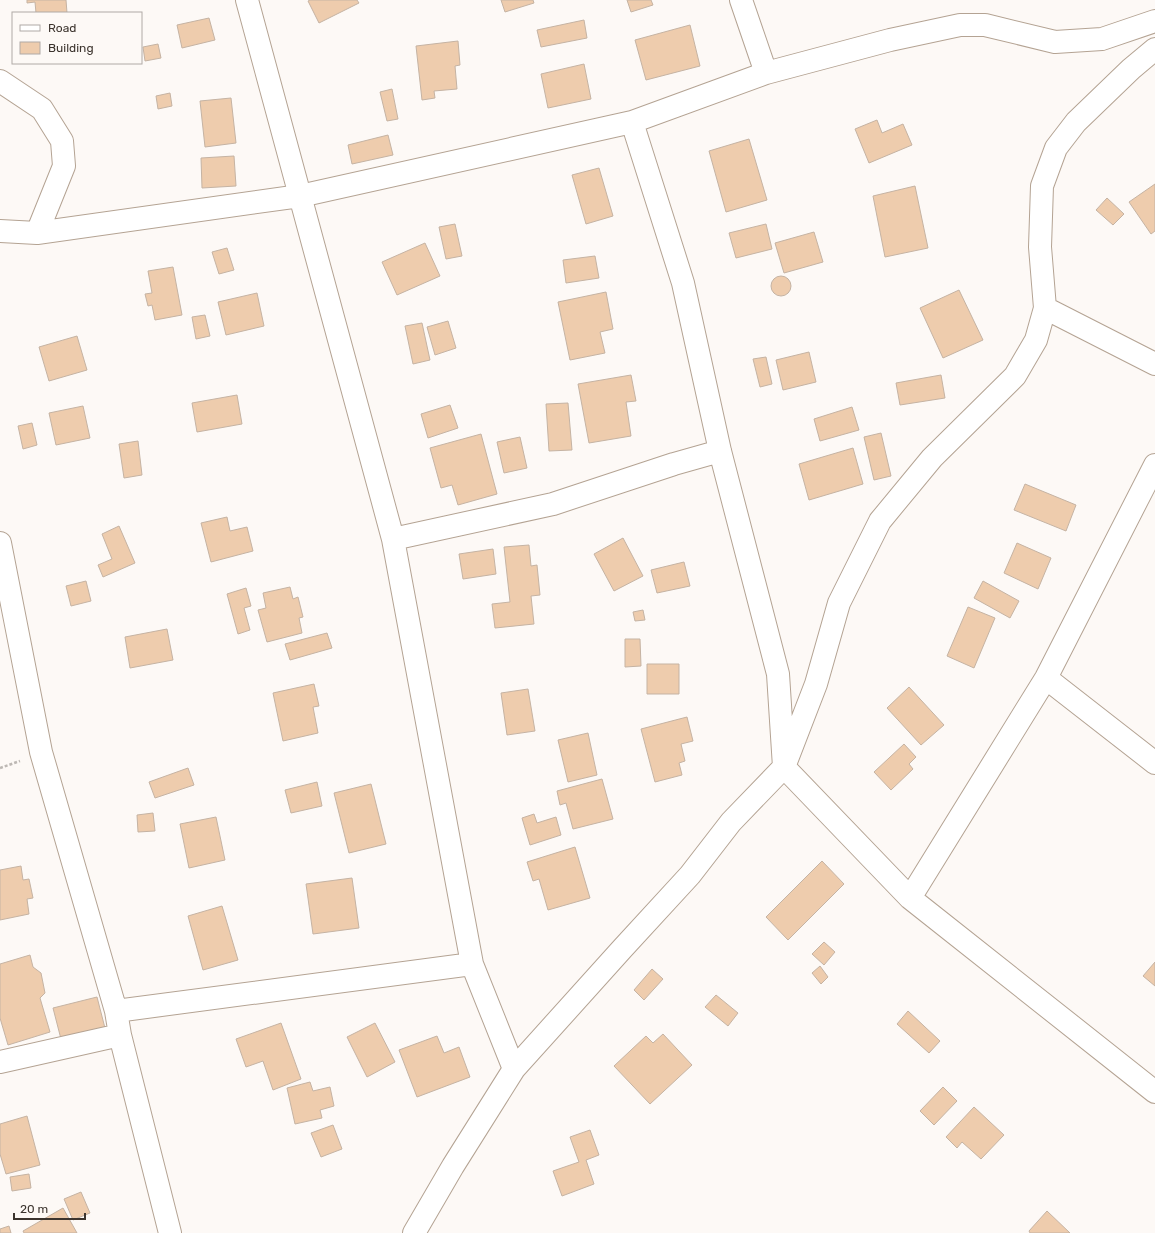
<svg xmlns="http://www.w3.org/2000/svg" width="1155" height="1233" font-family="Rubik,sans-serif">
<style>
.building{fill:#eeccad;stroke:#c5b3a3}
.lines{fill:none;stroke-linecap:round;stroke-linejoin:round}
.minor-casing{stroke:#b4a393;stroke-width:24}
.path{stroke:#bdb8b4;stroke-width:2.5;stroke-dasharray:3 2;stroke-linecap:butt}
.minor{stroke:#fff;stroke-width:22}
</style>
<rect width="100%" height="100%" fill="#fdf9f6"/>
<path class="building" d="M27,0H66L67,13H36L35,2L27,3Z
M310,0H357L359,3L319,23L308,1Z
M501,0H533L534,3L505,12Z
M627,0H651L653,5L631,12Z
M209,18L215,40L182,48L177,25Z
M584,20L587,38L541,47L537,30Z
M690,25L700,66L646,80L635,40Z
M458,41L460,65L455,66L457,89L434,91L435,98L422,100L416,46Z
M158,44L161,58L145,61L143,47Z
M584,64L591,99L548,108L541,74Z
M392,89L398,119L387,121L380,92Z
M170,93L172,106L158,109L156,96Z
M231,98L236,143L205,147L200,101Z
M877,120L882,133L903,124L912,145L869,163L855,129Z
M388,135L393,155L352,164L348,145Z
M749,139L767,200L726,212L709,151Z
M234,156L236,186L202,188L201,158Z
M599,168L613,216L586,224L572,175Z
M1155,184V231L1151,234L1129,202Z
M915,186L928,248L885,257L873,196Z
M1107,198L1124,214L1113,225L1096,210Z
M455,224L462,256L446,259L439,227Z
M766,224L772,249L736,258L729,233Z
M814,232L823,262L784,273L775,243Z
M425,243L440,276L397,295L382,262Z
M227,248L234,270L219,274L212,252Z
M595,256L599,278L566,283L563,260Z
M173,267L182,315L155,320L152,305L148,306L145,294L152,293L148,271Z
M771 286a10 10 0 1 1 20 0a10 10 0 1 1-20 0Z
M959,290L983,340L943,358L920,308Z
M606,292L613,329L600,332L605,353L570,360L558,302Z
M257,293L264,326L226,335L218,302Z
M205,315L210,336L196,339L192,317Z
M448,321L456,348L435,355L427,327Z
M422,323L430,360L413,364L405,326Z
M77,336L87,370L49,381L39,347Z
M809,352L816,382L783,390L776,360Z
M766,357L772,384L760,387L753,359Z
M631,375L636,401L626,402L631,436L589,443L578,384Z
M941,375L945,398L900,405L896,383Z
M237,395L242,424L197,432L192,403Z
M568,403L572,450L549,451L546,404Z
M450,405L458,428L428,438L421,414Z
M83,406L90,438L56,445L49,413Z
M852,407L859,430L820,441L814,419Z
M32,423L37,445L23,449L18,426Z
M881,433L891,476L874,480L864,437Z
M481,434L497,494L458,505L452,485L441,488L430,448Z
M520,437L527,468L504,473L497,442Z
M138,441L142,475L124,478L119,444Z
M853,448L863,484L809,500L799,464Z
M1025,484L1076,505L1066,531L1014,510Z
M227,517L230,531L247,527L253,551L211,562L201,523Z
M119,526L135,563L103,577L98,565L112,559L102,534Z
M623,538L643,576L614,591L594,554Z
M1017,543L1051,558L1038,589L1004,573Z
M529,545L531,566L537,565L540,595L531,596L534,624L495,628L492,604L510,602L504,547Z
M493,549L496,574L463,579L459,554Z
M684,562L690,586L657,593L651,570Z
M86,581L91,601L71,606L66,586Z
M983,581L1019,601L1010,618L974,598Z
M290,587L293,599L298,597L303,617L299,618L302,633L267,642L258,610L266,608L263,593Z
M246,588L251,606L244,608L250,630L238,634L227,594Z
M968,607L995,618L974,668L947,656Z
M643,610L645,620L635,621L633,612Z
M167,629L173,660L130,668L125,637Z
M327,633L332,648L290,660L285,644Z
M625,639H640L641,666L625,667Z
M647,664H679V694H647Z
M314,684L319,706L313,707L318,733L283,741L273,693Z
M909,687L944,725L921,745L887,708Z
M528,689L535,731L507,735L501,693Z
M687,717L693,741L681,744L685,761L679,763L682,775L655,782L641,729Z
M588,733L597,775L568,782L558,740Z
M904,744L916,757L909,764L913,769L891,790L874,772Z
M188,768L194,785L155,798L149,782Z
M602,779L613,819L573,829L566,803L560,805L557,791Z
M317,782L322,806L291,813L285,790Z
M371,784L386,844L349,853L334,793Z
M153,813L155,831L138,832L137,815Z
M534,814L537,823L556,817L561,835L530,845L522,818Z
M216,817L225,860L189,868L180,824Z
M575,847L590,898L548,910L539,879L533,881L527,862Z
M822,861L844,884L788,940L766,917Z
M21,866L23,880L29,879L33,898L27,899L29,914L0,920V870Z
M352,878L359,928L313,934L306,884Z
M222,906L238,960L203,970L188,916Z
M824,942L835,952L824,965L812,954Z
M30,955L33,967L41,973L45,993L40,998L50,1032L8,1045L0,1018V964Z
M1155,962V986L1143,976Z
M820,966L828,977L821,984L812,973Z
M652,969L663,979L644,1000L634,990Z
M716,995L738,1013L728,1026L705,1007Z
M97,997L106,1032L62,1043L53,1008Z
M908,1011L940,1041L929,1053L897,1024Z
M281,1023L301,1079L273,1090L263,1061L246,1067L236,1039Z
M375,1023L395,1062L367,1077L347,1037Z
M663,1034L692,1065L650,1104L614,1066L646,1036L653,1043Z
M437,1036L444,1053L459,1047L470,1077L417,1097L399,1050Z
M310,1082L313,1091L330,1087L334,1106L320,1110L322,1118L295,1124L287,1088Z
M943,1087L957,1101L934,1125L920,1111Z
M974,1107L1004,1135L981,1159L962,1142L957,1148L946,1137Z
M27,1116L40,1165L6,1174L0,1154V1124Z
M333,1125L342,1149L321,1157L311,1133Z
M590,1130L599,1155L586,1160L594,1184L562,1196L553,1171L579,1162L570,1137Z
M29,1174L31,1188L12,1191L10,1177Z
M81,1192L90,1213L73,1220L64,1199Z
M63,1208L77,1233H24L23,1231Z
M1047,1211L1070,1233H1030L1029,1231Z
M9,1226L11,1233H0V1229Z"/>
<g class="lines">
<defs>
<path id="minor" d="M247,0L393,539L472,964L514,1069
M741,0L766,73
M0,81L42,109L62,141L64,166L37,233
M632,122L683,283L720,451L778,674L784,767L910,898L1155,1092
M0,231L37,233L300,196L632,122L766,73L890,40L960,25H985L1055,42L1102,39L1155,21
M1045,308L1155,364
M393,539L553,504L674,464L720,451
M0,543L41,752L116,1011L120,1035L170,1233
M1046,678L1155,763
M910,898L1046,678L1155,465
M116,1011L472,964
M0,1062L120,1035
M414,1233L453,1166L514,1069L622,949L690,875L731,822L784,767L816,684L839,603L880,521L932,458L1015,376L1036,340L1045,308L1040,247L1042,186L1056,148L1076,122L1131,69L1155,49"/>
</defs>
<use href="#minor" class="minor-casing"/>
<path class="path" d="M0,768L20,761"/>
<use href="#minor" class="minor"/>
</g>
<rect x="12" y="12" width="130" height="52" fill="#fdf9f6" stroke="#b0aaa6"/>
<rect x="20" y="25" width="20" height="6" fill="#ffffff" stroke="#b0aaa6"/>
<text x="48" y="32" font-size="12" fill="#3c342e">Road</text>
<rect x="20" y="42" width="20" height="12" fill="#eeccad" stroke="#b0aaa6"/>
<text x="48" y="52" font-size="12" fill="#3c342e">Building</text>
<path d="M14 1213v6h71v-6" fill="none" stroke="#3c342e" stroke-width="2"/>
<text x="20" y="1213" font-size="12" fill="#3c342e" stroke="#fdf9f6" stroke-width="3" paint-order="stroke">20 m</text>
</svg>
